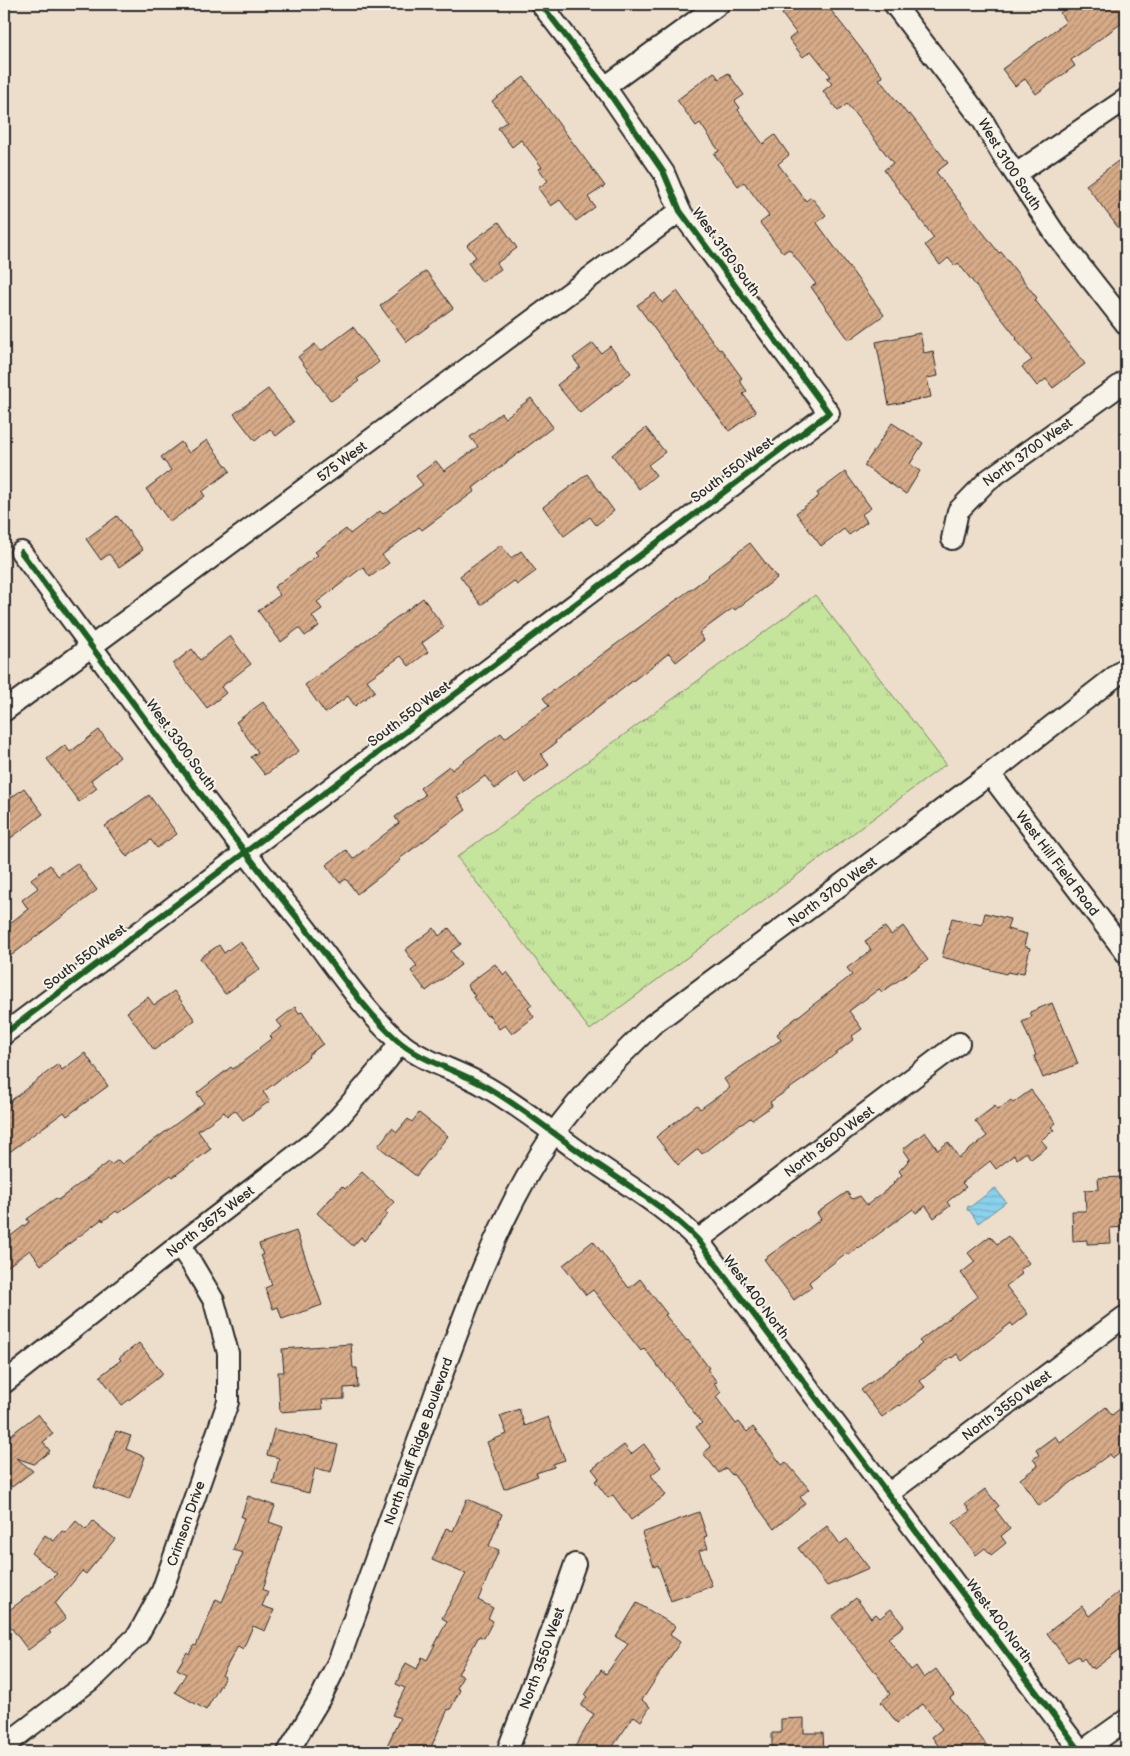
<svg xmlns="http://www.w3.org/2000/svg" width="1130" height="1756" font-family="'Balsamiq Sans',sans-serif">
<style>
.park{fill:url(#park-tufts);stroke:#788864}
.water{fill:url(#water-rules);stroke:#648f9f}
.building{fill:url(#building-hatch);stroke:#2b2b2b}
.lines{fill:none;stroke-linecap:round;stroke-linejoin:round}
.minor-casing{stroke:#2b2b2b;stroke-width:24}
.minor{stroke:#f7f3e8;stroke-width:20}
.cycleway-casing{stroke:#f7f3e8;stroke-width:9}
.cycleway{stroke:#1b5e20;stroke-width:6}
.labels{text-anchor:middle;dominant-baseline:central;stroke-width:4;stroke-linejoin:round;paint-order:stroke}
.street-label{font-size:14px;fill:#2b2b2b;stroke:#f7f3e8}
</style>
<defs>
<pattern id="park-tufts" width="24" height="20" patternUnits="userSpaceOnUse" patternTransform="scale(1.25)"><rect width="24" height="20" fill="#c5e49c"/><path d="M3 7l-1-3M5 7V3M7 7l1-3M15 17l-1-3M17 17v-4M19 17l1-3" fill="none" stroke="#a9c487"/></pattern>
<pattern id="water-rules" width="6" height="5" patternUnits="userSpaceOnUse" patternTransform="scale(1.25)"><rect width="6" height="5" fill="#8ad1ec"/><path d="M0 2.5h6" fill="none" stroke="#77b4cb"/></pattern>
<pattern id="building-hatch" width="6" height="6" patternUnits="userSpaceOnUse" patternTransform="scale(1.25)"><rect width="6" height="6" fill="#d7ab88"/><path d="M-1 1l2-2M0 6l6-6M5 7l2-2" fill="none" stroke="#af8b6f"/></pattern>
</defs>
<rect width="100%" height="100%" fill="#edddcb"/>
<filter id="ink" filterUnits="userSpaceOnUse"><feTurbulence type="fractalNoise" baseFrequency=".02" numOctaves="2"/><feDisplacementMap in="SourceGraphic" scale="10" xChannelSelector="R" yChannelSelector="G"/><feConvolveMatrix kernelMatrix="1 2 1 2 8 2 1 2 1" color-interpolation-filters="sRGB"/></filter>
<g filter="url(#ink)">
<path class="park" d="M815,595L946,764L590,1030L457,857Z"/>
<path class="water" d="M995,1188L1006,1202L978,1223L970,1211L967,1210L968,1206L970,1207Z"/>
<path class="building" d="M796,4H826L883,77L879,79L908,115L910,114L948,163L936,172L999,253L1001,252L1037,298L1035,300L1085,364L1053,388L1046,379L1037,386L1022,367L1032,360L1016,339L1017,338L958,263L955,266L948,258L940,265L925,245L934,238L884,170L893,163L847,104L838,111L823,91L832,84L827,78L831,76L811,51L803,57L789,39L796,33L782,14Z
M1072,4H1126V20L1071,60L1075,66L1036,94L1025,79L1015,86L1002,69L1066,22L1060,13Z
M714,72L719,79L728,73L744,95L735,101L740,108L738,110L763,144L775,135L789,155L778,164L806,201L811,197L826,215L817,223L884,315L849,340L811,287L816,284L789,249L783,253L760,223L769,216L744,182L738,186L714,154L719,151L700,123L696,126L677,100Z
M524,77L605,186L588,197L595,207L576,221L560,200L551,206L538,188L548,181L539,169L542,167L521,140L512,147L498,128L507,121L492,101Z
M1118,161L1126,172V238L1086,185Z
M499,222L517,248L497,263L501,269L482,282L468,263L476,257L467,245Z
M426,271L453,308L407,342L380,306Z
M677,291L719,350L721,349L742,378L739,380L747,391L743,394L756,412L729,431L637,305L655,293L662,303Z
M353,327L379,362L357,379L359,381L331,401L298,357L315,344L321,351Z
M920,333L924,353L933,351L938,376L927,378L931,397L889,405L876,342Z
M593,343L601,353L610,346L631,373L580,413L557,385L580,367L573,358Z
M268,389L294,422L276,436L270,429L255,441L234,414Z
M531,398L553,427L473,488L475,491L422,530L419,527L382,555L389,563L370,577L363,567L317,602L322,609L312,616L319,626L305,636L299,628L281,642L258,611L280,595L274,587L318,555L315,552L346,529L350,534L380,511L383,514L423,485L416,476L436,461L444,471L478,447L470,437L501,413L505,418Z
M892,423L923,443L910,464L920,471L906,494L864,466Z
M646,428L665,452L648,465L656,475L639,489L612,455Z
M207,440L230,471L202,492L205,496L170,522L146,489L171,470L161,457L181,442L189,453Z
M845,472L871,508L862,514L867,522L849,535L844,529L821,546L796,513L819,496L817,493Z
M587,474L614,511L596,525L590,517L564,536L543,507Z
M117,516L143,550L119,567L109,554L101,560L86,539Z
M750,543L777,578L735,610L733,608L699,633L704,640L676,662L669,653L555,741L556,743L541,754L549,765L525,783L517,772L495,789L485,776L457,797L466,810L399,859L401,860L357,894L346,879L340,883L326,865L346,850L353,859L399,823L395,817L425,795L420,788L449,766L452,770L501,733L505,738L549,706L543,698L709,576L708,575Z
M501,545L511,558L521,551L536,571L517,585L514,581L481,605L460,576Z
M423,598L444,627L422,643L428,652L409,666L401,656L367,680L375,691L355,706L348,696L325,713L305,685Z
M230,636L251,664L221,687L226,693L207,708L173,664L192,649L200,660Z
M263,702L299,751L265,775L251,757L258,752L236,722Z
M99,730L120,757L91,780L97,788L79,802L47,759L65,745L70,752Z
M24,788L43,814L4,843V803Z
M149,795L177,834L157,848L151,840L127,857L105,826Z
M77,863L97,890L4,961V928L28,909L22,900L38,888L31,879L50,865L58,876Z
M985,913L1010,919L1007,929L1027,934L1024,946L1030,948L1024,973L1017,972V974L1007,972L1006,974L942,957L952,918L982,925Z
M903,926L928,960L882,992L879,989L849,1011L862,1029L852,1036L854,1039L808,1076L770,1102L772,1106L752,1120L750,1118L742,1124L741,1123L702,1154L698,1149L678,1165L656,1137L697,1105L700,1109L730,1088L724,1079L781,1040L777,1034L780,1032L779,1031L852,975L847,968L871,950L865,941L885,927L891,935Z
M434,928L439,936L449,928L461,944L451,951L461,965L426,991L411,971L417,966L405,950Z
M240,941L260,969L225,994L200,958L219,945L224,953Z
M495,964L504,975L507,972L532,1005L528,1008L534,1017L512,1034L505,1025L499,1029L489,1015L487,1016L473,997L475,996L467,985Z
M174,991L195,1020L154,1050L127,1012L148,997L154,1005Z
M1052,1003L1059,1020H1060L1078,1064L1043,1078L1034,1056L1036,1055L1022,1022L1032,1017L1030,1012Z
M295,1007L299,1013L302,1012L323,1044L308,1055L309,1057L263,1092L270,1101L243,1120L235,1110L227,1116L224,1112L198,1131L211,1149L173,1177L171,1175L118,1213L116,1211L103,1221L102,1219L41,1265L30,1250L4,1269V1241L29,1222L27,1219L56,1198L58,1200L109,1162L111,1165L118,1160L122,1164L204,1103L197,1093L231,1067L233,1069L260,1049L259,1048L272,1038L270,1036L282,1027L277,1021Z
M85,1053L108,1086L67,1116L64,1112L4,1156V1106L58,1064L62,1070Z
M1031,1090L1056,1123L1051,1127L1054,1130L1041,1140L1047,1147L1031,1159L1026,1152L1017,1159L1014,1155L996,1169L990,1161L962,1183L966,1187L947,1202L950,1206L934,1218L926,1206L916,1213L913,1209L859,1248L858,1247L848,1255L846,1253L809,1282L812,1287L794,1300L764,1259L795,1237L796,1238L821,1219L817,1213L847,1192L852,1199L860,1196L867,1205L894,1184L893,1183L902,1175L899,1171L910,1159L903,1149L925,1132L938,1150L948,1142L959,1158L987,1136L975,1121L995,1106L998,1110L1011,1100L1013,1103Z
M419,1113L448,1136L416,1176L378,1146L392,1128L397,1132L408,1119L412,1122Z
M362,1172L394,1202L385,1212L388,1214L364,1241L361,1237L353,1246L317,1213L342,1186L345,1189Z
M1125,1177L1126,1227L1110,1228L1111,1243L1087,1244V1240L1073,1241L1072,1211H1086L1085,1190L1099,1189L1098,1178Z
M296,1231L322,1305L282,1319L278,1307L273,1309L265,1288L272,1285L261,1255H263L259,1244Z
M990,1236L997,1244L1008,1236L1029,1263L1020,1270L1022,1274L1006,1286L1028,1314L1013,1326L1011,1323L962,1361L957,1354L952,1358L951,1357L920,1381L925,1387L900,1406L899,1405L882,1417L861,1390L922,1344L919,1341L978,1296L961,1273L975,1262L968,1253Z
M593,1241L629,1288L640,1279L667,1314L665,1315L687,1341L688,1340L709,1368L707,1369L717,1382L714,1383L721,1392L716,1397L736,1424L739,1422L747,1432L753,1427L782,1465L786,1462L809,1489L800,1497L805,1503L774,1529L733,1474L732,1475L726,1468L719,1473L703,1453L711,1447L696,1427L702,1423L644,1348L641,1351L593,1290L586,1295L563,1265Z
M139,1343L163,1374L122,1405L100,1376L121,1360L119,1358Z
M351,1344L353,1368H357L358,1387L344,1388V1399L322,1400L323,1409L280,1412L278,1372H284L282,1349Z
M1126,1404V1448L1112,1458L1110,1454L1039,1506L1020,1479L1038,1466L1033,1459L1039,1455L1036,1450L1055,1436L1060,1443L1106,1407L1112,1415Z
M519,1409L525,1426L548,1417L565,1460L553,1464L554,1467L536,1473L538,1476L504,1489L487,1442L507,1434L500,1416Z
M38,1414L53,1434L43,1442L50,1451L34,1464L16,1458L33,1471L12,1487L4,1476V1440Z
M274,1429L338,1445L331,1472L315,1468L309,1493L273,1484L279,1458L267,1455Z
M116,1431L131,1436L126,1449L145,1457L129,1500L94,1487Z
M644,1444L661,1467L651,1475L666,1495L631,1520L613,1495L608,1498L595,1481L599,1478L592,1469L624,1445L631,1454Z
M985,1489L999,1506L995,1509L1010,1529L1001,1536L1006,1543L991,1555L985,1548L976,1555L953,1523L970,1511L965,1504Z
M248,1496L275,1506L269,1522L283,1527L263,1589L268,1592L262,1606L274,1610L265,1631L253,1626L243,1649L238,1646L222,1675L225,1677L206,1710L175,1692L186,1674L177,1669L187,1652L189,1654L194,1645L196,1646L216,1599L222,1602L243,1553L233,1550L244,1518L241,1517Z
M467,1499L502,1514L489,1546L499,1550L478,1600L493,1608L488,1618L493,1621L484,1638L479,1636L458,1674L463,1676L457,1688L460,1690L450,1710L448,1709L429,1752H384L400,1718L392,1715L405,1688L396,1684L406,1663L417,1669L422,1657L427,1660L447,1621L442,1618L466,1574L432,1560L446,1528L453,1531Z
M699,1512L707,1536L704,1537L708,1548L699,1551L712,1586L671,1601L658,1565L654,1567L642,1533Z
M76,1521L86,1530L93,1521L115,1539L86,1574L82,1571L55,1604L66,1619L49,1631L51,1633L28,1650L4,1618V1614L57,1574L31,1553L45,1535L54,1541L62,1531L66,1533Z
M827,1526L840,1544L847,1539L869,1568L827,1586L798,1548Z
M1126,1586V1645L1094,1669L1093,1667L1091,1668L1084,1658L1081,1661L1078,1656L1068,1662L1047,1633L1082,1606L1089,1616Z
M856,1598L871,1618L876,1614L880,1618L891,1609L904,1626L888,1638L911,1670L916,1666L924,1678L936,1669L954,1695L950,1698L992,1752H943L932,1737L942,1729L923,1704L897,1723L881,1702L890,1694L879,1677L832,1617Z
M637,1603L675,1626L670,1635L680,1642L642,1700L650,1707L641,1721L634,1716L609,1752H572L594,1714L581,1706L587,1697L585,1695L601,1670L606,1674L628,1644L616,1637Z
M804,1718V1733H823L824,1752H772V1733H781V1719Z"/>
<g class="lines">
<defs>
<g id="minor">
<path id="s1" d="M894,4L983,121L1002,154L1056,235L1126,324"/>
<path d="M605,87L719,4"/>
<path d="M1016,174L1126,99"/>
<path id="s2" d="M952,539L958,511L988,480L1126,381"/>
<path d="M21,552C114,675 203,802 300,921C331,960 359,1005 396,1039C420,1061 455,1069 483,1085C519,1105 550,1131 584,1155C622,1182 665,1206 698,1240L1081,1752"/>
<path id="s3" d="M4,711L680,211"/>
<path id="s4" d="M990,774L1126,953"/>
<path d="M4,1034L829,413L680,211L664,173L605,87L541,4"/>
<path id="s5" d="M698,1240L959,1043"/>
<path id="s6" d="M4,1383L179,1245L317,1139L340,1116L388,1059L400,1042"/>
<path id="s7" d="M888,1494L1124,1317"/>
<path id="s8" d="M4,1746L97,1675L138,1635L162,1591L228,1402V1353L214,1301L192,1264L179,1245"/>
<path id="s9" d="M288,1752L322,1695L339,1660C371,1571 403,1483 435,1394C465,1312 493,1231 539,1156C569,1106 611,1065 652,1025L990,774L1126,668"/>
<path id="s10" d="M507,1752L539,1667L575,1564"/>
<path d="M1081,1752L1126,1720"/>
</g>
</defs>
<use href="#minor" class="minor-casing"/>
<use href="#minor" class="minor"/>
<defs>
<path id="cycleway" d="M21,552C114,675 203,802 300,921C331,960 359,1005 396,1039C420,1061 455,1069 483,1085C519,1105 550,1131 584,1155C622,1182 665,1206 698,1240L1081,1752
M4,1034L829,413L680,211L664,173L605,87L541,4"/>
</defs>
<use href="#cycleway" class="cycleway-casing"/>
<use href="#cycleway" class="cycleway"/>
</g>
</g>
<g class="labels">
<g class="street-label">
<text stroke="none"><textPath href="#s1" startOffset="198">West 3100 South</textPath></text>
<text transform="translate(726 252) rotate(54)">West 3150 South</text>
<text stroke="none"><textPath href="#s2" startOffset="120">North 3700 West</textPath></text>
<text stroke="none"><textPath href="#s3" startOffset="420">575 West</textPath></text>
<text transform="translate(732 470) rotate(-37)">South 550 West</text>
<text transform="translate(409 714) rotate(-37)">South 550 West</text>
<text transform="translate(181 745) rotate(54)">West 3300 South</text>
<text stroke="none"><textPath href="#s4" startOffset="112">West Hill Field Road</textPath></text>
<text stroke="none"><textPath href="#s9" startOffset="1046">North 3700 West</textPath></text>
<text transform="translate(85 957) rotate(-37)">South 550 West</text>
<text stroke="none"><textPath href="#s5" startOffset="164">North 3600 West</textPath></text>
<text stroke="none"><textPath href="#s6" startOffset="262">North 3675 West</textPath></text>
<text transform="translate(756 1297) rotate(53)">West 400 North</text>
<text stroke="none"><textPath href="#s7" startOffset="148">North 3550 West</textPath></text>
<text stroke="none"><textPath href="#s9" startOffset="338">North Bluff Ridge Boulevard</textPath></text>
<text stroke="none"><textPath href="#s8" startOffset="296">Crimson Drive</textPath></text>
<text transform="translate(999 1621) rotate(53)">West 400 North</text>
<text stroke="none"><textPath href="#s10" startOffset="100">North 3550 West</textPath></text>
</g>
</g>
<rect width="1130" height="1756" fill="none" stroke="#f7f3e8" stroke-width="20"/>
<rect x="10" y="10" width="1110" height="1736" fill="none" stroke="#2b2b2b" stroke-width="2" filter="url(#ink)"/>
</svg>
